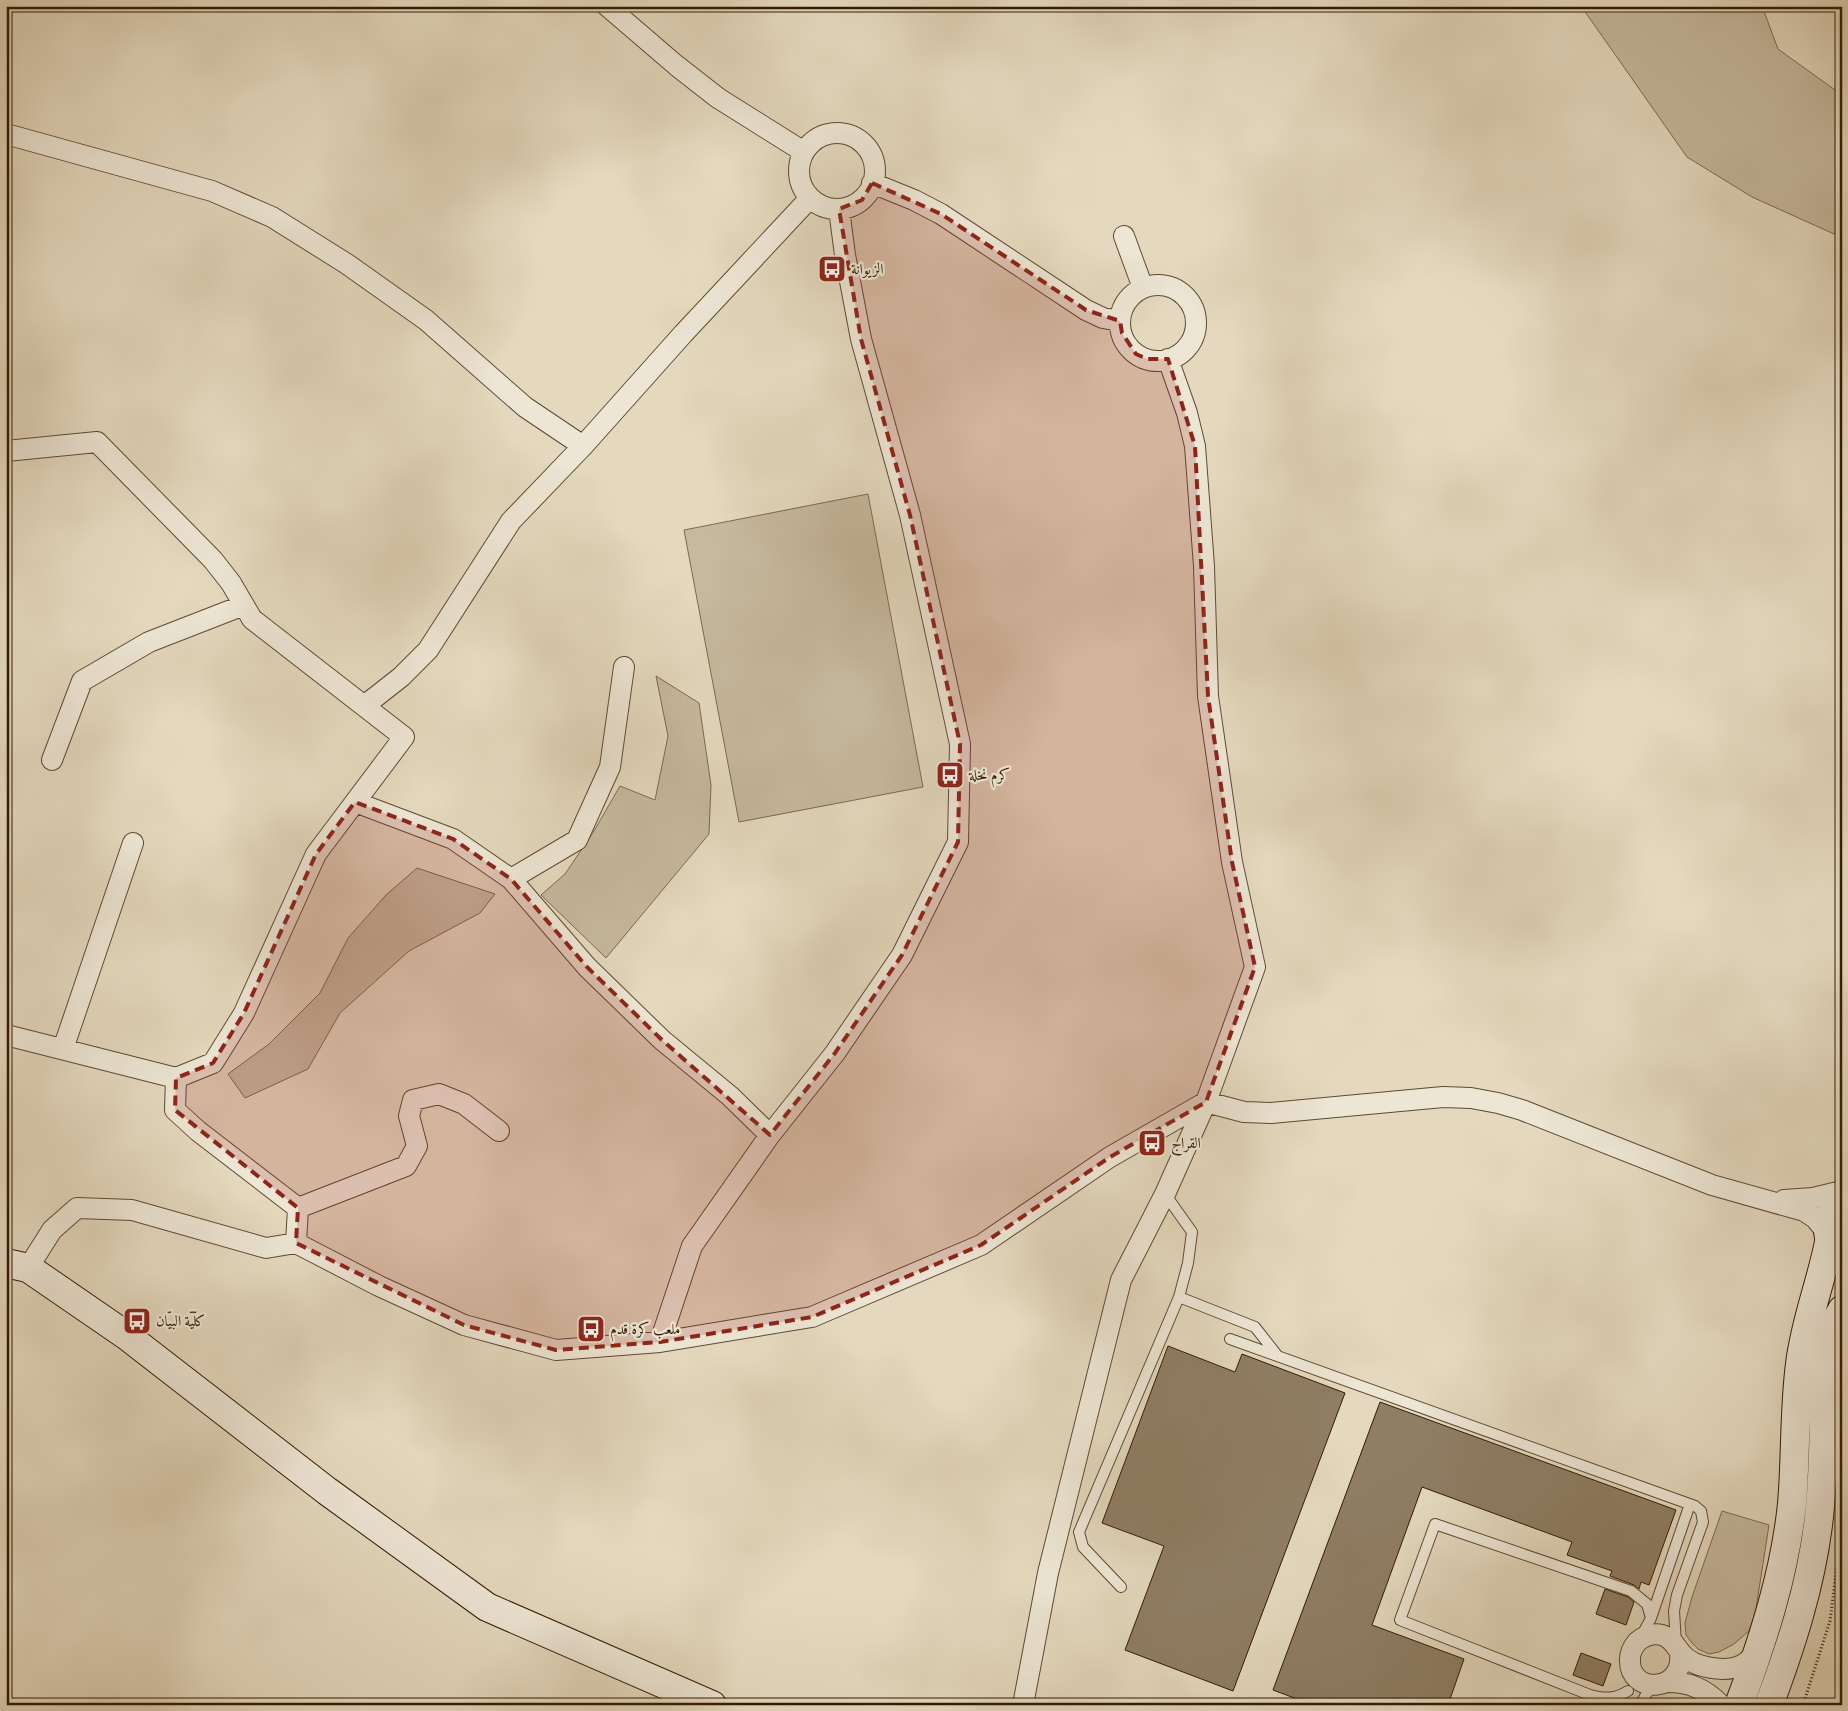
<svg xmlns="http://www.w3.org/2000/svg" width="1848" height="1711" font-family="'IM FELL Great Primer',Amiri,serif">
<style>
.green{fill:#c6b99e;stroke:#7c6a50}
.building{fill:#8f7e64;stroke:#331b02}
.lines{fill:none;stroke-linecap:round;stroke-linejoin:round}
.service-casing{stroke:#5f4a31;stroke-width:12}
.minor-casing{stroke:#5f4a31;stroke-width:22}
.secondary-casing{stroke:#331b02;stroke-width:30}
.path{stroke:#331b02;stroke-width:3;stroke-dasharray:1 2.5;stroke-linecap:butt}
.service{stroke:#ede6d5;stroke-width:10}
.minor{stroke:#ede6d5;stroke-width:20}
.secondary{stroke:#ede6d5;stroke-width:28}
.marked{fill:#8f2418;fill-opacity:0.2;stroke:#8f2418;stroke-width:4;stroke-dasharray:10 6;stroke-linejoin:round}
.labels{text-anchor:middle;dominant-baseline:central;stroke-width:4.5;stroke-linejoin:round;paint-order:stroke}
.poi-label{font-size:15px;fill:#331b02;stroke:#ede6d5;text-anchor:start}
</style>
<rect width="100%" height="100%" fill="#e4d9be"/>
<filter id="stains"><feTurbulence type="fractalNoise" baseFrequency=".004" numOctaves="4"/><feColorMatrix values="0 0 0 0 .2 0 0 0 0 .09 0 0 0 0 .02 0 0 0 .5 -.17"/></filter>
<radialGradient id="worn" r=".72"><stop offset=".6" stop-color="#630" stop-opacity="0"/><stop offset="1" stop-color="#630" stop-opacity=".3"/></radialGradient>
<path class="green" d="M1581,6H1762L1778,49L1842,95V235L1834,234L1752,197L1687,157Z
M868,494L923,787L739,822L684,530Z
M656,676L699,703L711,785L709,834L606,958L541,895L565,874L594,831L620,786L655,800L668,736Z
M417,868L495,894L480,913L409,951L340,1013L308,1069L245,1098L228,1074L269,1044L320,993L348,938L386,895Z
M1722,1511L1769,1525L1755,1615L1749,1631L1734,1644L1719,1652L1709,1654L1698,1649L1692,1643L1686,1635L1685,1623L1692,1597Z"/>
<path class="building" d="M1168,1346L1235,1372L1242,1354L1345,1393L1233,1691L1125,1650L1164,1546L1102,1523Z
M1380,1402L1676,1510L1649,1585L1641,1582L1639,1589L1634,1585L1610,1576L1612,1571L1567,1555L1572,1542L1422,1487L1372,1625L1464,1659L1448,1705H1313L1273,1690Z
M1605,1589L1628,1597L1634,1602L1626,1625L1596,1614Z
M1581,1653L1611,1664L1603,1686L1573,1675Z"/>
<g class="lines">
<defs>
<path id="service" d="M1179,1297L1255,1327L1277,1355
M1230,1339L1695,1506L1701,1511L1703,1522L1677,1595L1674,1611L1676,1644
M1121,1587L1083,1547L1079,1532L1179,1297L1188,1263L1192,1232L1165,1194
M1641,1637L1651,1618L1690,1504
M1628,1691C1615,1699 1605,1699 1590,1695L1400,1620L1435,1524L1631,1591L1647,1604L1651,1618
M1640,1705L1647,1693L1656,1685"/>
<path id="minor" d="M607,6L677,66L718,98L804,152
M799 171a38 38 0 1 1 76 0a38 38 0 1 1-76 0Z
M6,134L212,191L272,217L347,264L426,320L525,407L583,446
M872,183L914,200L941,214L1086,310L1103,318L1120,321
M1124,236L1143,288
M1120 323a38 38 0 1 1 76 0a38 38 0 1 1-76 0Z
M6,451L97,442L213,560L231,583L252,619L404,737L316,854L244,1013L213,1063L176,1078L175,1110L198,1131L298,1208L296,1243L266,1248L132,1210L77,1208L52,1230L28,1268
M364,706L401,677L428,650L511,521L583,446L683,334L810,198
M52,760L82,681L149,642L244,605
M355,802L453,839L511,879L587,967L662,1040L730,1096L770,1135
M511,879L577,840L610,767L624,667
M6,1035L176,1078
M63,1049L133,843
M1784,1200L1813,1198L1842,1191
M298,1208L406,1166L417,1146L409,1116L413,1100L439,1094L464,1104L499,1131
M296,1243L379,1286L464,1325L556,1350L660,1342L812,1317L981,1245L1110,1157L1206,1102L1255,967L1232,862L1208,696L1204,566L1195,446L1187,413L1168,359
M660,1342L692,1246L770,1135L835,1053L902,955L958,842L960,744L910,515L861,339L845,255L839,209
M1680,1652C1685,1694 1628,1695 1630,1659C1630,1653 1633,1647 1637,1642C1644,1636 1653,1633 1662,1635C1672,1638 1675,1646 1681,1653C1693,1668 1725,1673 1742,1665C1747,1662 1752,1657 1757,1654
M1668,1682C1690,1682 1705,1689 1721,1705
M1023,1705L1048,1573L1121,1280L1165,1194L1206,1102L1244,1112L1271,1113L1443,1097L1471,1098L1498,1103L1522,1110L1712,1185L1804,1211L1815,1218L1828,1234"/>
<path id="secondary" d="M1839,1258C1824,1241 1824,1211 1842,1196
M6,1263L28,1268L127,1336L327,1491L487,1607L712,1705
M1739,1705C1763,1640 1785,1573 1792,1504C1796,1457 1794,1410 1800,1364C1805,1322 1821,1283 1829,1242
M1769,1705C1791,1646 1810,1588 1818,1525C1823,1488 1823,1451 1824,1414C1826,1380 1822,1340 1842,1310"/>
</defs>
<use href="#service" class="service-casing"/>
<use href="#minor" class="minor-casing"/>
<use href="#secondary" class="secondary-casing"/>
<path class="path" d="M1803,1705L1830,1621L1837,1565"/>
<use href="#service" class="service"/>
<use href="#minor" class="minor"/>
<use href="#secondary" class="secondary"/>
</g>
<path class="marked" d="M872,183L941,214L1086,310L1120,321L1122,333L1136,354L1147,359H1168L1195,446L1208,696L1232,862L1255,967L1206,1102L1110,1157L981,1245L812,1317L660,1342L556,1350L464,1325L296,1243L298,1208L175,1110L176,1078L213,1063L244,1013L316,854L355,802L453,839L511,879L587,967L662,1040L770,1135L835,1053L902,955L958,842L960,744L910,515L861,339L839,209L862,200Z"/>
<defs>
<symbol id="bus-square" viewBox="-11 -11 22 22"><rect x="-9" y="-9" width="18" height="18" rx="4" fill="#8f2418" stroke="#ede6d5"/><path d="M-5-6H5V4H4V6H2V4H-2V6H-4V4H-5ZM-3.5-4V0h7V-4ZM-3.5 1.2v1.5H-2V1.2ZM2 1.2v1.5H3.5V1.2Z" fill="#fff"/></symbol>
</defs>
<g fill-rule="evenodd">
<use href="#bus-square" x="816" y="253" width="32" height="32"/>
<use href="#bus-square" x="934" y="759" width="32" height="32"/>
<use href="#bus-square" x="1136" y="1127" width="32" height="32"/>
<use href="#bus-square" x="121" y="1305" width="32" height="32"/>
<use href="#bus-square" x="575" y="1313" width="32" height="32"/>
</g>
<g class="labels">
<g class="poi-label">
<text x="851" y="269">الزيوانة</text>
<text x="969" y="775">كرم نخلة</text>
<text x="1171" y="1143">القراج</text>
<text x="156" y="1321">كلّيّة البيّان</text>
<text x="610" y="1329">ملعب كرة قدم</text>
</g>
</g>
<rect width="1848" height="1711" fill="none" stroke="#e4d9be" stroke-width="25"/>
<rect x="8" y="8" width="1833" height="1696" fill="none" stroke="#331b02" stroke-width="2.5"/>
<rect x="12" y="12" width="1823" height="1686" fill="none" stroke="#331b02"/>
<rect width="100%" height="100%" filter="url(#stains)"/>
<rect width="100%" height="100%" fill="url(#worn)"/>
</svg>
